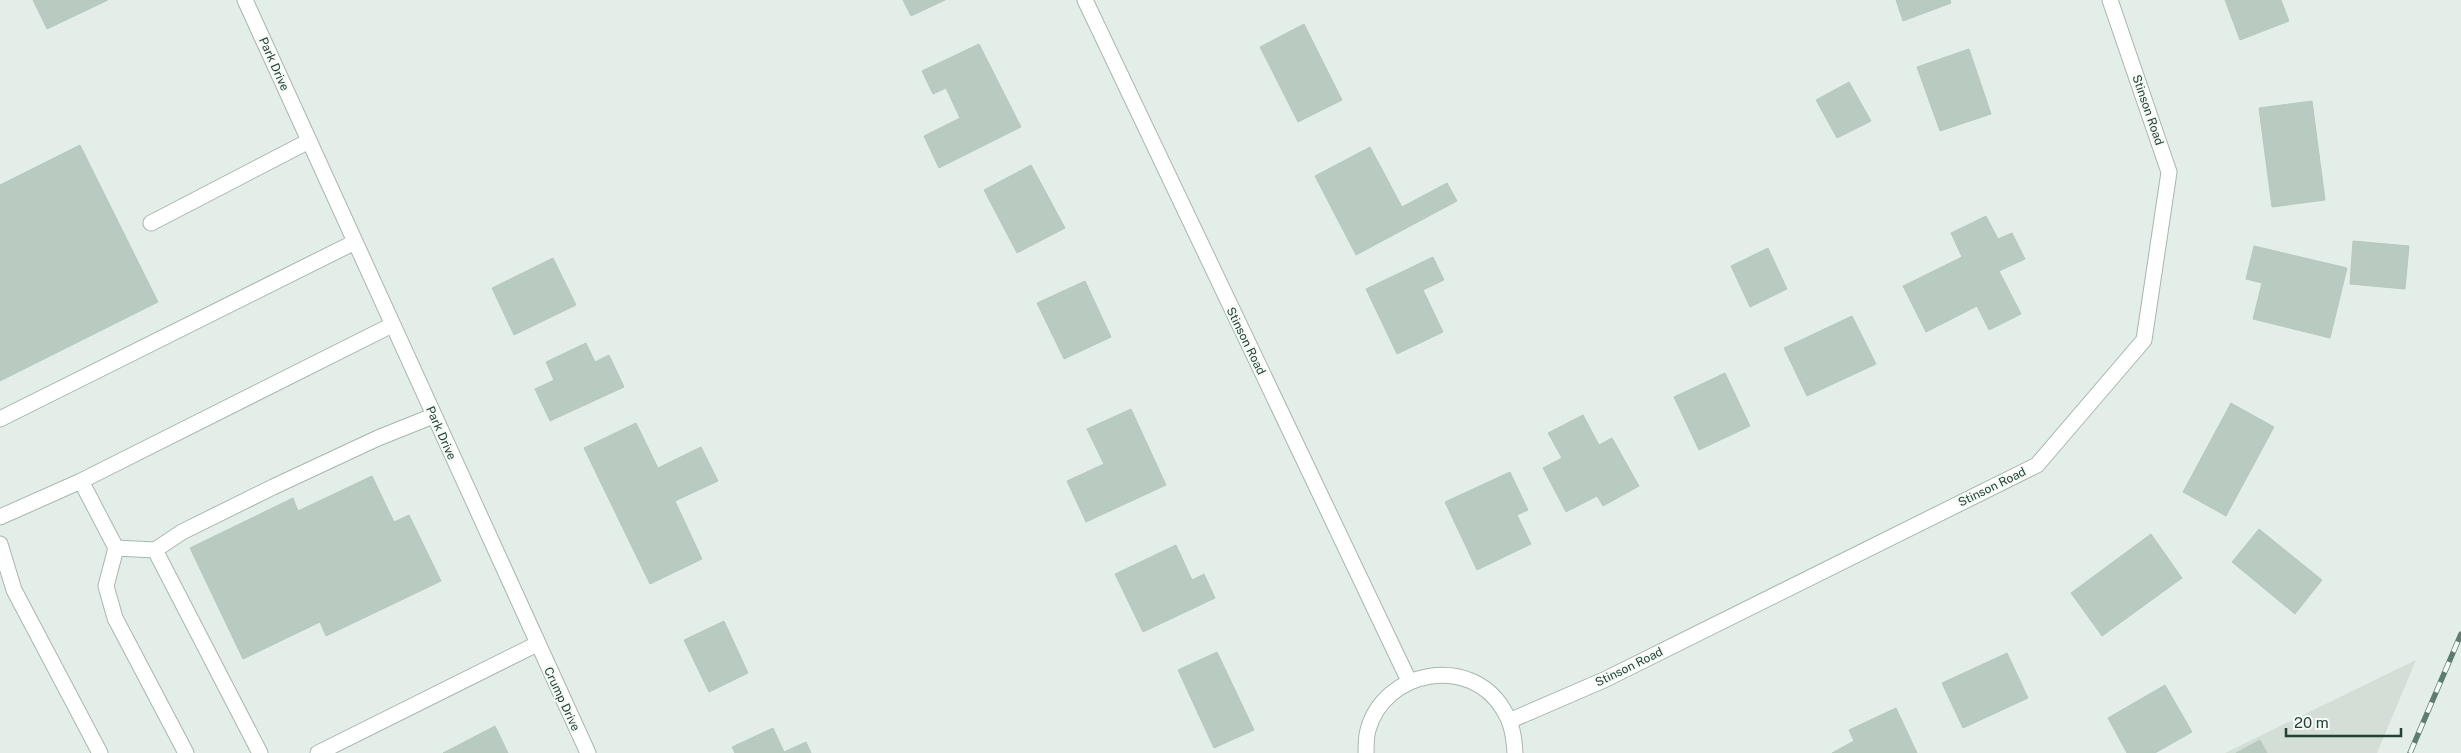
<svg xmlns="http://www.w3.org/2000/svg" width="2461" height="753" font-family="'Public Sans',sans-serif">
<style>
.built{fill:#d2ded6}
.building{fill:#b9cac0;stroke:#b6c9bd}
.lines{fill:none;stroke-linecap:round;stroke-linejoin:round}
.service-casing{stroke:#a6b7ae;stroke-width:17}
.minor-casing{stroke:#a6b7ae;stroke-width:17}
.service{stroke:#fff;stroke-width:15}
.minor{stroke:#fff;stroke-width:15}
.rail-casing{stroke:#5d7d6e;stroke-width:5.5}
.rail{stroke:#f5faf7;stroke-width:4;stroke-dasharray:11;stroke-linecap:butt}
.labels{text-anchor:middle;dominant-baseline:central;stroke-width:4;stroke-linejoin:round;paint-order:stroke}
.street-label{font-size:12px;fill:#224233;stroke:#f5faf7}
</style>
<rect width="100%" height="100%" fill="#e4eee8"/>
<path class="built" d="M2416,660L2377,753H2225Z"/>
<path class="building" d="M33,0H108L47,29Z
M903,0H945L911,16Z
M1896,0H1950L1951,3L1903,21Z
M2225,0H2281L2289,21L2240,40Z
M1304,24L1342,100L1298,122L1260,47Z
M979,44L1021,127L939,168L924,136L960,118L946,88L933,94L922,71Z
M1969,49L1991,114L1940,131L1917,67Z
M1849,82L1871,121L1837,138L1816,100Z
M2312,101L2325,200L2272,207L2259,108Z
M80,145L158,302L0,381V185Z
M1370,147L1402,207L1447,183L1457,201L1356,255L1315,176Z
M1031,165L1065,228L1017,253L984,190Z
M1986,216L1998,239L2012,233L2025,259L1999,271L2021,314L1989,330L1977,306L1926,332L1903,286L1962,257L1951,233Z
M2353,241L2409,246L2405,289L2350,284Z
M2254,246L2347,268L2330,338L2253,319L2262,283L2246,279Z
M1768,248L1787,289L1750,307L1731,266Z
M1433,257L1444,280L1423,290L1443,332L1397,354L1366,289Z
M553,258L576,305L514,335L492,288Z
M1085,281L1111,337L1064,359L1037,303Z
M1852,316L1876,364L1807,396L1784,348Z
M586,343L595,362L609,355L624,387L550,421L535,389L554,380L546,362Z
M1725,373L1750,426L1699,450L1674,397Z
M2231,403L2274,427L2226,516L2183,492Z
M1131,409L1166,485L1086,522L1067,481L1104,464L1087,429Z
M1583,415L1599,445L1612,438L1639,486L1603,506L1597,496L1566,512L1543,468L1562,458L1548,433Z
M636,423L658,468L701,447L718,481L675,501L702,559L650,584L584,448Z
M1510,472L1528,510L1517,515L1531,544L1477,570L1445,502Z
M372,476L394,522L409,515L441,581L326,636L320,622L243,659L190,548L293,498L298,511Z
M2259,529L2322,580L2295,614L2232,562Z
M2151,534L2182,578L2102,636L2071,593Z
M1176,545L1192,580L1204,574L1215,598L1143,632L1115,574Z
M724,621L748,673L709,692L684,640Z
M1217,652L1254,730L1214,748L1178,670Z
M2007,653L2028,698L1963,728L1942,683Z
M2165,685L2192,732L2155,753H2127L2108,718Z
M1896,708L1917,753H1832L1854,741L1849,730Z
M495,726L508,753H443Z
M773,728L784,752L806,742L811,753H735L732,747Z
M2260,740L2267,753H2236Z"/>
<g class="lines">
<defs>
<path id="service" d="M151,223L309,141
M0,419L355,242
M81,481L392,325
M0,517L81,481L116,548L106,586L115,618L186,753
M0,544L14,590L100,753
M116,548L155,550L182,532L273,487L378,438L433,416
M155,550L260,753"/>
<path id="minor" d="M245,0L588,753
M1085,0L1409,681
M1509,721L1604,680L2037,465L2144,340L2169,172L2110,0
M318,753L537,644
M1366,753C1366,746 1366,737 1368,730C1384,670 1470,654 1503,709C1512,723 1514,737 1515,753"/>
</defs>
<use href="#service" class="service-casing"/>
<use href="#minor" class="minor-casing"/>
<use href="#service" class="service"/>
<use href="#minor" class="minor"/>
<defs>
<path id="rail" d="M2410,753L2461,634"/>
</defs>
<use href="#rail" class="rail-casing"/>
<use href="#rail" class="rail"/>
</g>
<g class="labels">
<g class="street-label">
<text transform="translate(274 64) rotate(66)">Park Drive</text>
<text transform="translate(2148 110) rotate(71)">Stinson Road</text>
<text transform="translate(1246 341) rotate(64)">Stinson Road</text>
<text transform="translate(441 433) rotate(66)">Park Drive</text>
<text transform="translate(1992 487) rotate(-26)">Stinson Road</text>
<text transform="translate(1629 667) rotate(-26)">Stinson Road</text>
<text transform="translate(562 699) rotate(65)">Crump Drive</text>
</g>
</g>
<path d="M2286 728v8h115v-8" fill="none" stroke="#224233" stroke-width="2.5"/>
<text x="2294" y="728" font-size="15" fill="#224233" stroke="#f5faf7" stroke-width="4" paint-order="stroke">20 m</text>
</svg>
